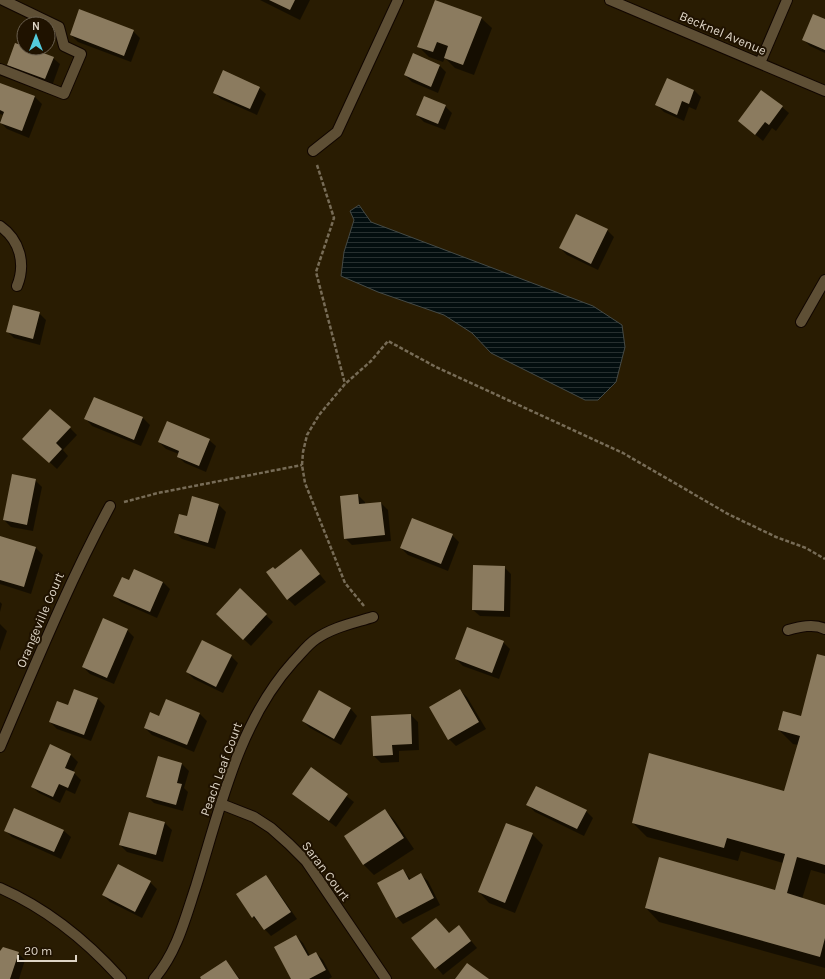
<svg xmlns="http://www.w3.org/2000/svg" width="825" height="979" font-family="Karla,sans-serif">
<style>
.water{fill:url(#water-rules);stroke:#454a46}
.shadow{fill:#0007}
.building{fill:#8b7b5f}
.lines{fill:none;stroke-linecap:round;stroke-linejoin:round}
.service-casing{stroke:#110600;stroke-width:12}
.minor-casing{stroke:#110600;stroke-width:12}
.path{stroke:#776c57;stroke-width:2.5;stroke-dasharray:4 2;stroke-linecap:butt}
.service{stroke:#5e4f35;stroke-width:10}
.minor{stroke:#5e4f35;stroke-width:10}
.labels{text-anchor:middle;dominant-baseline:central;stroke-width:4;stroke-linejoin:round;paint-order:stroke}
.street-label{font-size:13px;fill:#ded5c6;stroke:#1f1200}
</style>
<defs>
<pattern id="water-rules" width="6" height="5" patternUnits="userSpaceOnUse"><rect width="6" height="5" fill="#030e0f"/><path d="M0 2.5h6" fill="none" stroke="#273030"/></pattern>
</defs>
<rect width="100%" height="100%" fill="#291c02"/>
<path class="water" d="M359,205L371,222L593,306L622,325L625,347L616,382L598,400H585L491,353L472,333L444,315L378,292L341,276L344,252L354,220L350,211Z"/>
<path class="shadow" d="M260,0H310L300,20Z
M481,18L492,28L474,75L455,68L445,58L443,62L429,57L418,46Z
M825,20V53L810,46L803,39Z
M133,31L140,38L131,62L78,42L71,35Z
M24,47L53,58L60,64L52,86L15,72L8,65Z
M440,66L446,72L438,93L412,82L405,75Z
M668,79L694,90L701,97L696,110L689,107L684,121L664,112L657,105Z
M0,84L35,97L42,104L29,138L7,129L0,122L3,115L0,114Z
M259,88L266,94L257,115L221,99L214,92Z
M445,106L452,113L445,130L424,122L417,115Z
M782,107L789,113L776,131L772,128L763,141L739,121Z
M607,230L614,237L598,270L567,255L560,248Z
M39,313L46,320L40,345L14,338L7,331Z
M94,398L143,418L150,425L141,446L92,426L86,419Z
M70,428L77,435L63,450L68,456L57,469L31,445Z
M209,440L216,446L206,472L185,463L178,457L179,454L166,449L159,442Z
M35,480L42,487L33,531L11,527L4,520Z
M358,495L365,502V505L381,503L388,510L391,541L352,545L345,538Z
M193,497L219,505L226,512L215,549L182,539L175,532L187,517Z
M452,535L459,542L448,571L408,555L401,548Z
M0,537L36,548L43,555L31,594L0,584Z
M301,551L326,582L295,606L288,599L275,570Z
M504,567L511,574L510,617L480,616L473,610Z
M135,570L163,582L170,589L157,618L121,602L115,596L130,582Z
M240,590L273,622L251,646L217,614Z
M0,602L2,604L0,612Z
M0,624L7,631L0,651Z
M127,630L134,637L114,684L90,674L83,667Z
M503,642L510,649L499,679L463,666L456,659Z
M231,656L238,663L223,693L194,679L187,672Z
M825,657V874L811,870L802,899L825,906V968L659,922L646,908L775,891L783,863L741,851L738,861L647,837L633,823L785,792L798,745L793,744L779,730L802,718Z
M75,690L98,699L105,706L91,741L57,729L50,722L68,707Z
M460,690L467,697L486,729L456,746L449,739Z
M320,692L351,709L357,716L341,745L310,728L303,721Z
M167,701L200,714L207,721L194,752L152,735L145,728L160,717Z
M411,715L418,722L419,750L399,751V762L381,763L374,756Z
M71,755L78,762L73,772L81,780L75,794L66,790L60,803L39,793L32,787Z
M182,764L189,771L184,788L188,792L183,811L154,803L147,796Z
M312,769L354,802L336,827L293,794Z
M528,805L586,811L593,818L584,836L535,812Z
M385,810L395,821L414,849L374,875L364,865L345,836Z
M129,813L165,823L172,830L163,862L127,852L120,845Z
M5,830L64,831L71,837L61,859L12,837Z
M532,834L543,845L515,913L489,903L479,892Z
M403,870L411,880L421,875L428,881L440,905L403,924L397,917Z
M265,876L272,883L297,919L271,936L253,917L237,895Z
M150,882L157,889L142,918L110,902L103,895Z
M436,919L449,934L459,926L477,948L443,975L412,938Z
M296,936L303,943L310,956L316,953L323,960L332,977L329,979H292Z
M0,952L18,953L25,960L19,979H0Z
M226,961L240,979H202Z"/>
<path class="building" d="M269,0H295L290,10Z
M435,0L482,17L463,65L444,58L448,46L437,42L433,52L417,47Z
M79,9L134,30L124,56L70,35Z
M813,14L825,19V50L802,40Z
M15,43L24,46V48H30L54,57L45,79L7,65Z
M413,53L440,65L431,87L404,75Z
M223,70L260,87L250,109L213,93Z
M667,78L694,90L689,104L682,101L677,115L655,105Z
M0,83L35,96L22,131L0,123L4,112L0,110Z
M761,90L783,106L769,125L765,122L755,135L738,121Z
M424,96L446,105L438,124L416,115Z
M576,214L608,229L591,264L559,248Z
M13,305L40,312L33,339L6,332Z
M94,397L143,417L134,440L84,419Z
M50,409L71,427L56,443L62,449L49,463L22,439Z
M167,421L210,439L199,466L177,457L179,451L158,442Z
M12,474L36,479L27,525L3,520Z
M358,494L359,504L381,502L385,535L344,539L340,496Z
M192,496L219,504L208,543L174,533L179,514L187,516Z
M412,518L453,534L441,564L400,548Z
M0,536L36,547L24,587L0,580Z
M301,549L320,574L287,600L266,572L273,567L275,569Z
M473,565L505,566L504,611L472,610Z
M134,569L163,582L150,612L113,596L122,577L129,580Z
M240,588L267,614L243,640L216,614Z
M103,618L128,629L107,678L82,667Z
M467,627L504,641L492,673L455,659Z
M202,640L232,655L216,687L186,672Z
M817,654L825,656V865L797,857L787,893L825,905V938L820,957L645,908L659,857L775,890L785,854L727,838L724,848L632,823L649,753L784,791L800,736L778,730L783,711L801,716Z
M74,689L98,698L84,735L49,722L57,701L68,705Z
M460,689L479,722L448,740L429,707Z
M319,690L351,708L334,739L302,721Z
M166,699L200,713L187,745L144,728L150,712L159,716Z
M411,714L412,744L392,745L393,755L373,756L371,716Z
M50,744L71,754L65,768L75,772L68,788L59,784L53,797L31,787Z
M158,756L182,763L177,783L182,784L176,805L146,797Z
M311,767L348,794L329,821L292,794Z
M536,786L587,810L577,829L526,805Z
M14,808L64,830L54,852L4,831Z
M385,809L404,838L363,865L344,836Z
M129,812L165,822L156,855L119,845Z
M506,823L533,833L505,903L478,892Z
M118,864L151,881L135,912L102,895Z
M403,869L409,880L421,873L434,898L396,918L377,883Z
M266,875L291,912L264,930L254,916L252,918L236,894Z
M436,918L449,933L459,925L471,941L435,969L411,938Z
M296,935L308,956L316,952L326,970L309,979H291L274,947Z
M3,947L19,952L10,979H0V951Z
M226,960L239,979H201L200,977Z
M467,963L489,979H455Z"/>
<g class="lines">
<defs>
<path id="service" d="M0,69L64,94L81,54L64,46L59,27L3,0
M313,151L337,132L398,0
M0,226C20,240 26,264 17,286
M801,322L825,280
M788,630C799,627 814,623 825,629"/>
<path id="minor" d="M610,0L825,91
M760,63L787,0
M0,747C35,665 68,584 110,506
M221,804L254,817L271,828L289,844L306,861L386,979
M0,888C48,909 86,940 121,979
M154,979C177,952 185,919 196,886C220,809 238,723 293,662C300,655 308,644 316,639C333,627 354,623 373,617"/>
</defs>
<use href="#service" class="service-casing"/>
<use href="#minor" class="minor-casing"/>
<path class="path" d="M317,165L334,218L316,272L345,384
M124,502L158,493L302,465
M364,606L345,583L305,483L302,465L303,452L307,435L319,415L345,384L371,361L388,341L436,367L623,453L728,514L776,537L806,548L825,559"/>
<use href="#service" class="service"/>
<use href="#minor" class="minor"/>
</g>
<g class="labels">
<g class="street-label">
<text transform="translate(723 33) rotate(23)">Becknel Avenue</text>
<text transform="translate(40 620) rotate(-67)">Orangeville Court</text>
<text transform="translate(221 769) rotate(-70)">Peach Leaf Court</text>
<text transform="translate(326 871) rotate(53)">Saran Court</text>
</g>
</g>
<g transform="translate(36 36)"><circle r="19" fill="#1f1200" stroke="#6b604f"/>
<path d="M0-3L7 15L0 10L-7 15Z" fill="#53cbdb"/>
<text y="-6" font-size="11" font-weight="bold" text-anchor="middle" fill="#ded5c6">N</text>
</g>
<path d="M18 955v6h58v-6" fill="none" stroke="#ded5c6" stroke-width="2"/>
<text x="24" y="955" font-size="12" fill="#ded5c6" stroke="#1f1200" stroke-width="3" paint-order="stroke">20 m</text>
</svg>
